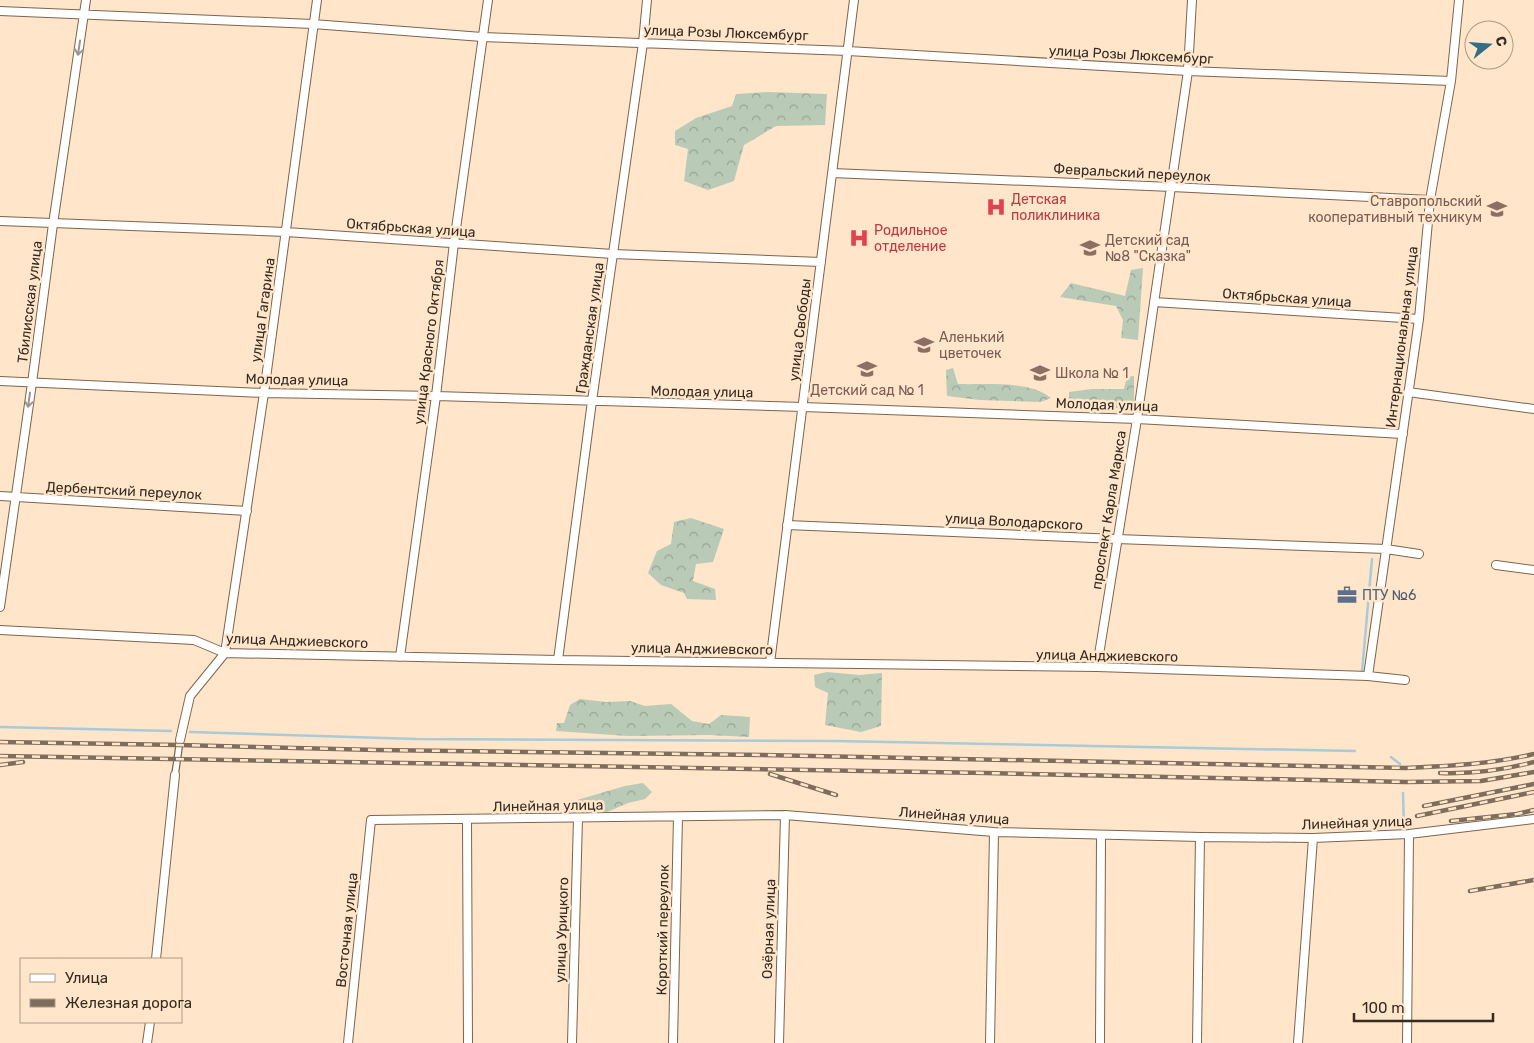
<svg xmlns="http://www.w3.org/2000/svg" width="1534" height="1043" font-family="Rubik,sans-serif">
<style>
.forest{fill:url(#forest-crowns)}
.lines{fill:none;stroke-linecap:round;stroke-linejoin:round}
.stream{stroke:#a9cad7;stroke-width:2.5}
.pedestrian-casing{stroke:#7c654e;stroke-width:8}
.minor-casing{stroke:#7c654e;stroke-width:10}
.pedestrian{stroke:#fff;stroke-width:5.5}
.minor{stroke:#fff;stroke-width:8}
.rail-casing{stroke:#7d6d5d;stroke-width:4.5}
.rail{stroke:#ffe5ca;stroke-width:2.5;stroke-dasharray:8;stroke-linecap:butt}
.oneway{stroke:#9a9590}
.labels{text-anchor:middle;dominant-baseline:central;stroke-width:5;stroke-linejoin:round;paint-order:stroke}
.street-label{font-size:14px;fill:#352b21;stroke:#ffe5ca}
.health-label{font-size:14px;fill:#be3a42;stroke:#ffe5ca;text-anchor:start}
.education-label{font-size:14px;fill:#785e54;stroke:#ffe5ca;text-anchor:start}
.service-label{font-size:14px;fill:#4e5e75;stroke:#ffe5ca;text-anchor:start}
</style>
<defs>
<pattern id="forest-crowns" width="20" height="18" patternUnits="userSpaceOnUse" patternTransform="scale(1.25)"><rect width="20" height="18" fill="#b9cab7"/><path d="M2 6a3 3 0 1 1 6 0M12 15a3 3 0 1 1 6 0" fill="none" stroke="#97a494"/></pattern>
</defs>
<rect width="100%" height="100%" fill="#ffe5ca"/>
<path class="forest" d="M768,92L827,94L825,125L776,126L744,145L734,181L708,190L684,181L688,149L675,145V131L696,118L732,106L736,94Z
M1143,268L1138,340L1121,338L1123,320L1116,306L1060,297L1071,283L1125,296L1131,270Z
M953,368L958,384C985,385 1030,380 1051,398L1041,402L980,400L947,396L946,370Z
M1134,376V407L1117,408L1069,405V392L1092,389H1124L1127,377Z
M691,518L724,529L713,562L696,564L693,581L715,589L716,600L687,599L684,593L661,585L648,573L657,551L671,544L674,522Z
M827,672L859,675L882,673L881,726L861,732L825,725L828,693L815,687L814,675Z
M580,699L606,702L630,701L645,706L671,704L692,721L709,724L721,715L750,717L749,737L708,735L628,736L556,731L557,723H564L570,705Z
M643,783L652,792L645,799L628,803L605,813L576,808L577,800L625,786Z"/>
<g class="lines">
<path class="stream" d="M1362,672L1372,559
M0,727L171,731
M190,732L417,739L835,741L1355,751
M1391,757L1400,764
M1403,793L1404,828"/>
<defs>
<path id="pedestrian" d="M175,775L180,740"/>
<path id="minor" d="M0,11L313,24L482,37L848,51L1188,71L1451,81
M832,173L1172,187L1430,200
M0,221L286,232L613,254L821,262
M1154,302L1419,319
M0,381L264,393L436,396L803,407L1137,419L1403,434
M1408,392L1534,409
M0,496L247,511
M787,525L1117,539L1386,549L1419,554
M1496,565L1534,570
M0,607L32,383L53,224L86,0
M0,630L194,640L225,653L558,660L1097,667L1368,676L1405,680
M225,653L264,393L317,0
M400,657L436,396L454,243L488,0
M558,660L592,401L643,43L647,0
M770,663L854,0
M1097,667L1137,419L1188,71L1192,0
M1368,676L1419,319L1430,200L1451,81L1459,0
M180,740L190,696L225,653
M467,819L468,1043
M156,959L175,775
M147,1043L150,1022
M348,1043L371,820L785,815L994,832L1200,837L1313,838L1409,834L1534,819
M572,1043L578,818
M673,1043L678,817
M779,1043L785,815
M990,1043L994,832
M1100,1043L1101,835
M1197,1043L1200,837
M1298,1043L1313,838
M1407,1043L1409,834"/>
</defs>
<use href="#pedestrian" class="pedestrian-casing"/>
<use href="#minor" class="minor-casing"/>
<use href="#pedestrian" class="pedestrian"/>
<use href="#minor" class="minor"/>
<defs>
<path id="rail" d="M0,742L179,745L377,750L763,755L1406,768C1449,766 1492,764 1534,754
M0,756L986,773L1406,782L1481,781L1534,772
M0,765L23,762
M1440,773C1471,774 1504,770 1534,762
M770,774L836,795
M1424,806L1534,784
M1417,816L1534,792
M1451,821L1517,814L1534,810
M1470,891L1534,880"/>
</defs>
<use href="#rail" class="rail-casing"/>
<use href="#rail" class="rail"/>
</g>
<defs><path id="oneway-shaft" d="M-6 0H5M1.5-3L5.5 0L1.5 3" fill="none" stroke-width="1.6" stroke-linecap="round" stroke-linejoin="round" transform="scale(1.25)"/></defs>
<g class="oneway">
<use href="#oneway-shaft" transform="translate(79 48) rotate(98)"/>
<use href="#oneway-shaft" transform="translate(29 400) rotate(98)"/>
</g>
<defs>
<symbol id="hospital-bare" viewBox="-9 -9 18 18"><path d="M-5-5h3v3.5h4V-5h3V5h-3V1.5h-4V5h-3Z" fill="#e0444e" stroke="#ffe5ca" stroke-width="2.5" paint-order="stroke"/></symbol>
<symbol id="university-bare" viewBox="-9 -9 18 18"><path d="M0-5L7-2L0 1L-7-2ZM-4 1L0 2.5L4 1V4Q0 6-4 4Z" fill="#8d6e63" stroke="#ffe5ca" stroke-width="2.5" paint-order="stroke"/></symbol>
<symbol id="school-bare" viewBox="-9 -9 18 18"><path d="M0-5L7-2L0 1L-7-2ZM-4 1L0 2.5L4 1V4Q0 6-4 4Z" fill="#8d6e63" stroke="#ffe5ca" stroke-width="2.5" paint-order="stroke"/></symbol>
<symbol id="office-bare" viewBox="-9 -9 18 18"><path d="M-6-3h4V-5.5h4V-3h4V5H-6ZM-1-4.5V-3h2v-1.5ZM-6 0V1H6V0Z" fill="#5c6f8a" stroke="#ffe5ca" stroke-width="2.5" paint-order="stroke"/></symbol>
</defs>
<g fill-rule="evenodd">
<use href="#hospital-bare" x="982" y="193" width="28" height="28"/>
<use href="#university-bare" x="1483" y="195" width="28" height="28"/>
<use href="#hospital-bare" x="845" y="224" width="28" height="28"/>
<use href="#school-bare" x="1076" y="234" width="28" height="28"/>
<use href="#school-bare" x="910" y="331" width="28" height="28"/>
<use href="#school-bare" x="853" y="355" width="28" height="28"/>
<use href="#school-bare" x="1026" y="359" width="28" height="28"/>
<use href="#office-bare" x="1333" y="581" width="28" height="28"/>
</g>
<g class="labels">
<g class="street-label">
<text transform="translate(726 33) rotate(2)">улица Розы Люксембург</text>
<text transform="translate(1131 55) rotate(3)">улица Розы Люксембург</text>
<text transform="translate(1132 173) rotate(3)">Февральский переулок</text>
<text transform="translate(411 228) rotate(4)">Октябрьская улица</text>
<text transform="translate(1287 298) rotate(4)">Октябрьская улица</text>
<text transform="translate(30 302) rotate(-83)">Тбилисская улица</text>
<text transform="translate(263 310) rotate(-82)">улица Гагарина</text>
<text transform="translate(590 328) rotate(-82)">Гражданская улица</text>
<text transform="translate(800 330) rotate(-83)">улица Свободы</text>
<text transform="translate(1402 337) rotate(-83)">Интернациональная улица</text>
<text transform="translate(429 342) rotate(-83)">улица Красного Октября</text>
<text transform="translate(297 380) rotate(1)">Молодая улица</text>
<text transform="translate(702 392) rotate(1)">Молодая улица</text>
<text transform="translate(1107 405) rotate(2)">Молодая улица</text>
<text transform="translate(124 491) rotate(3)">Дербентский переулок</text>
<text transform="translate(1109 510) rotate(-81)">проспект Карла Маркса</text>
<text transform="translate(1014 522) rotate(3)">улица Володарского</text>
<text transform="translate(297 641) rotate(2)">улица Анджиевского</text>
<text transform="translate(702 649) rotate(1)">улица Анджиевского</text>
<text transform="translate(1107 656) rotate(1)">улица Анджиевского</text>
<text transform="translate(548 806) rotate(-1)">Линейная улица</text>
<text transform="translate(954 816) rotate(4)">Линейная улица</text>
<text transform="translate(1357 823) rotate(-2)">Линейная улица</text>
<text transform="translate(769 929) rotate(-88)">Озёрная улица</text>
<text transform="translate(347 930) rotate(-84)">Восточная улица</text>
<text transform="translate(562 930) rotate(-88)">улица Урицкого</text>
<text transform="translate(663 930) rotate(-89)">Короткий переулок</text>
</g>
<g class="health-label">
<text x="1011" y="199">Детская<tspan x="1011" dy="16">поликлиника</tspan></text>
<text x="874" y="230">Родильное<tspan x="874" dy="16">отделение</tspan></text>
</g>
<g class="education-label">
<text x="1482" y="201" text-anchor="end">Ставропольский<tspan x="1482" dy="16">кооперативный техникум</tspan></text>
<text x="1105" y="240">Детский сад<tspan x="1105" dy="16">№8 "Сказка"</tspan></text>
<text x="939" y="337">Аленький<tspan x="939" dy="16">цветочек</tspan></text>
<text x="1055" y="373">Школа № 1</text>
<text x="867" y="390" text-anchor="middle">Детский сад № 1</text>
</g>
<g class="service-label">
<text x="1362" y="595">ПТУ №6</text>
</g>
</g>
<rect x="20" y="958" width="162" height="65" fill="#ffe5ca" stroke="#ae9b86"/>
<rect x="30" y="974" width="25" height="8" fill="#ffffff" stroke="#ae9b86"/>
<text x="65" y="983" font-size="15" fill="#352b21">Улица</text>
<rect x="30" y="999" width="25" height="8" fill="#7d6d5d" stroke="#ae9b86"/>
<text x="65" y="1008" font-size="15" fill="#352b21">Железная дорога</text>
<g transform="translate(1489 45) rotate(73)"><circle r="24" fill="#ffe5ca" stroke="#ae9b86"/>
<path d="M0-4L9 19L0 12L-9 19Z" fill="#326e85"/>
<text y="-8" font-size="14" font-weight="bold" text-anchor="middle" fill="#352b21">С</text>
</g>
<path d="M1354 1013v8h139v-8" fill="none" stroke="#352b21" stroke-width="2.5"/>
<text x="1362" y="1013" font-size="15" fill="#352b21" stroke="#ffe5ca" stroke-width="4" paint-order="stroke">100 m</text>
</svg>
